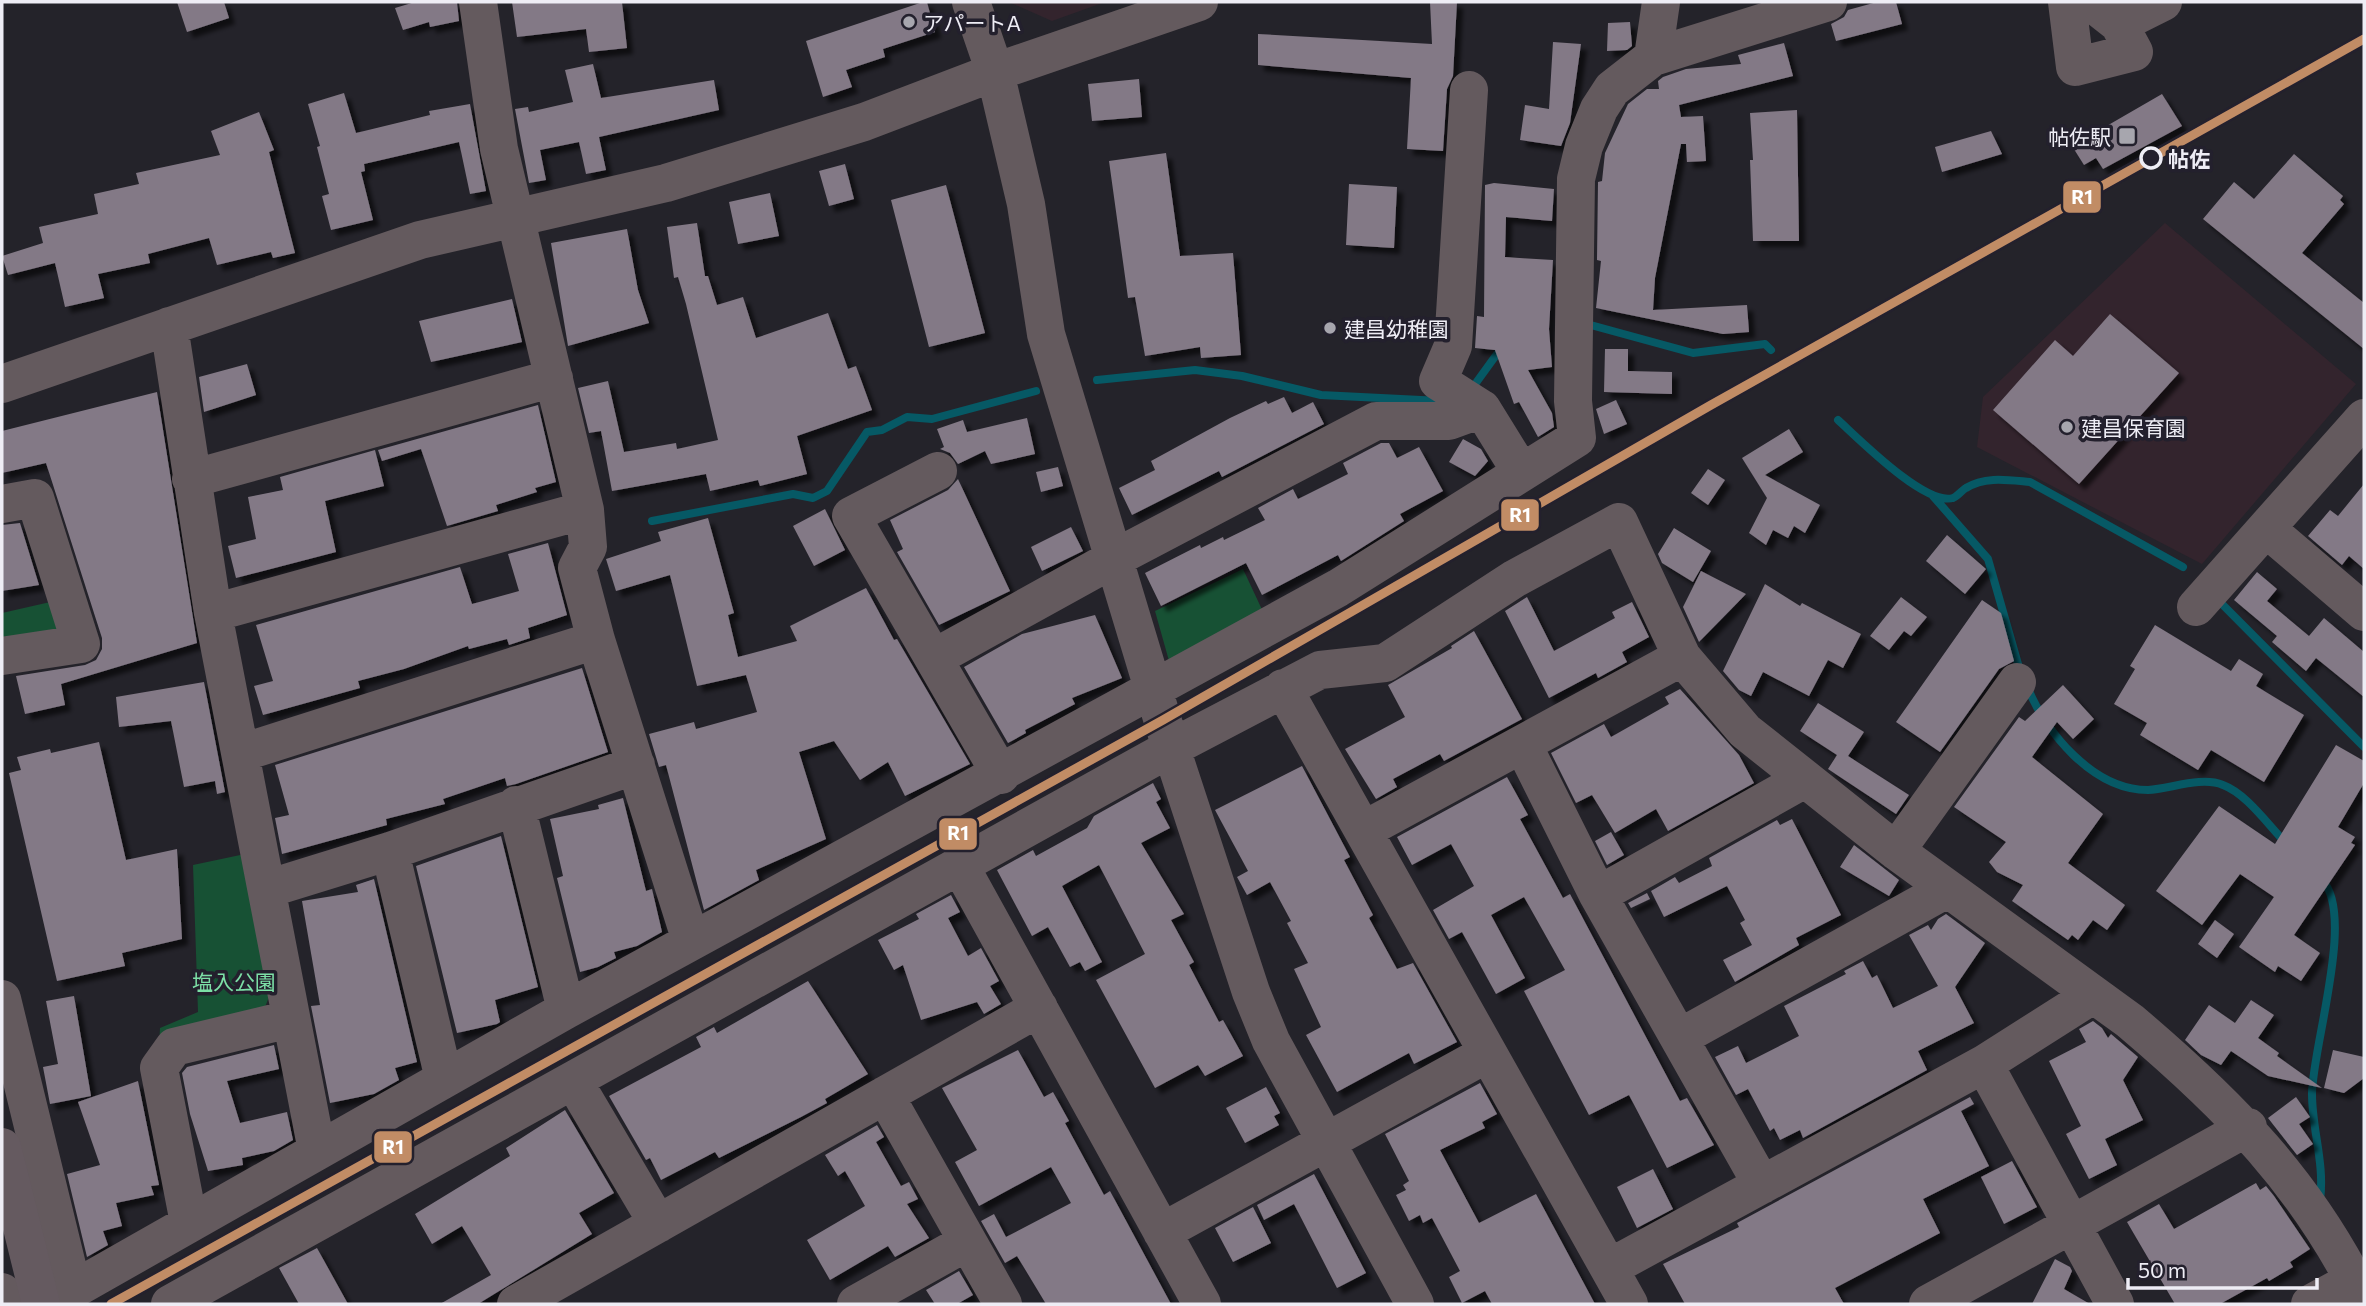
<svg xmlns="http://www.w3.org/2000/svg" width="2366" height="1306" font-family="Commissioner,'Noto Sans JP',sans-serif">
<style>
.education{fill:#33242d}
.green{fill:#175134}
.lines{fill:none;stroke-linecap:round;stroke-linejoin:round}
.stream{stroke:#065965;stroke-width:8}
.building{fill:#837986;filter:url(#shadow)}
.minor{stroke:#645a5e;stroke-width:38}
.major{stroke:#655a60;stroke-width:38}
.rail-1-casing{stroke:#23202d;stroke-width:14}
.rail-1{stroke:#c18c65;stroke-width:9}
.poi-dot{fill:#a7a6ae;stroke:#23202d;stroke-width:2.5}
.stop-dot{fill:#23202d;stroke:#eeedf5;stroke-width:3.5}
.labels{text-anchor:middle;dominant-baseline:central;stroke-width:7;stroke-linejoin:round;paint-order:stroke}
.poi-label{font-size:21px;fill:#eeedf5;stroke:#23202d;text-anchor:start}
.stop-label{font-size:21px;font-weight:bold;fill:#eeedf5;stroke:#23202d;text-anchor:start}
.park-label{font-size:21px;fill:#7cdfa6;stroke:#23202d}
.line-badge{stroke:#23202d;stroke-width:2.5}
.badge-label{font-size:19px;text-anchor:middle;font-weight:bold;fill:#fff}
</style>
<defs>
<filter id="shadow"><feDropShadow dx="6" dy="6" stdDeviation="2" flood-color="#0009"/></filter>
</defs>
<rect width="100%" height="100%" fill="#24232a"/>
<path class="education" d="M1009,2H1105L1052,21Z
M2165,223L2356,384L2202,564L1977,447L1983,397Z"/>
<path class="green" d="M1243,569L1265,616L1171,668L1155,611Z
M59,600L69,628L3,642L2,613Z
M245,854L273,987L263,1012L159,1048L160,1028L198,1012L193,865Z"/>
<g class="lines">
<path class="stream" d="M1587,324L1693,353L1765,344L1771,350
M1097,380L1195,370L1242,376L1321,395L1441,401
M1473,387L1502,347
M1838,420C1858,438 1925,506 1953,498C1957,497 1962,490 1966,488C1985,476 2008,480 2030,482L2183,567
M1933,496L1988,559L2020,671
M652,521L793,494L813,498L827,491L867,432L882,430L907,417L932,419L1036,391
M2216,598L2364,747
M2027,686C2045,732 2093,790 2148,790C2170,789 2201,776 2223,785C2247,794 2268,825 2286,843
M2320,1200C2325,1164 2312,1130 2312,1094C2312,1048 2356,914 2322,880"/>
</g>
<path class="building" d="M177,2H224L229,18L187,32Z
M415,2H457L459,21L430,27L429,22L403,30L395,8Z
M512,2H622L627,48L589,52L586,29L517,37Z
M923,2H927L935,32L883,49L885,57L846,70L852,87L823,97L806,41Z
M1430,2H1457L1453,76L1447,89L1443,151L1407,149L1411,78L1258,65V34L1432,44Z
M1877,2H1896L1902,24L1836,41L1831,24L1844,17L1848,10Z
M1630,22L1632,46L1627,50L1607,51L1608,23Z
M1553,42L1581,44L1570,123L1561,146L1520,140L1525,105L1549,109Z
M1784,43L1793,76L1679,105L1681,117L1703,116L1706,161L1687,162L1686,144H1681L1655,278L1653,310L1747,305L1749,332L1723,334L1596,308L1601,261L1597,260L1598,182L1602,181L1605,153L1628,104L1647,89H1659L1658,81L1663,77L1686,69L1741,64L1738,55Z
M593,64L601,98L714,80L719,110L599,137L606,170L586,174L579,142L540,150L546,180L529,183L515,109L528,107L529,112L573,102L565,70Z
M1139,79L1142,117L1092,121L1088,84Z
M344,93L356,133L430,115L429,111L470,104L486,191L470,194L459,142L364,164L365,171L361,172L373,220L331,230L322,196L329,194L317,147L320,146L308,104Z
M2162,94L2182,126L2103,169L2096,158L2084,165L2072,146Z
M1797,110L1799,241H1753L1750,160H1753L1750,113Z
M259,112L274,150L269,152L295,253L273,258L271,252L217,265L209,238L148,254L150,263L98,274L104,298L65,307L55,263L8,275L2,256L43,243L39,227L98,214L94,194L139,184L136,173L220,155L211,131Z
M1991,131L2002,154L1942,172L1935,147Z
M1166,153L1180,256L1233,253L1241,355L1201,358L1200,347L1145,356L1135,297L1128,298L1109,161Z
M2294,154L2343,196L2340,200L2344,204L2302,253L2364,303V349L2203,219L2234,182L2254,199Z
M845,164L854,199L829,206L819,171Z
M1494,183L1554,189L1552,221L1506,217L1505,257L1553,260L1549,329L1552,367L1528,370L1552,413L1554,427L1538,437L1519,402L1514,404L1495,350L1475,348L1477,316L1484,317L1485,185Z
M1349,184L1397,187L1394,248L1346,245Z
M946,185L985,333L929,347L891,200Z
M770,193L779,236L738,244L729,202Z
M697,223L705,276H708L717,305L743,297L756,338L828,313L848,369L856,366L872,410L797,436L807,474L760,486L758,480L710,491L706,474L612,491L601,431L589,433L578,388L608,381L624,452L676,443L677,449L718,440L686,304L678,277L674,278L667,227Z
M627,229L638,290L649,323L568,346L551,243Z
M512,299L522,342L431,362L419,321Z
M2110,314L2179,373L2079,484L1993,410L2055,340L2073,356Z
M1605,349H1628V371L1672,372V394L1604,392Z
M247,364L256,395L204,412L199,377Z
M157,392L197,643L61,684L65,705L25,714L16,676L85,665L96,660L102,649V638L46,463L2,473V431Z
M1284,397L1292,413L1313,402L1324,424L1222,477L1219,471L1132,515L1119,488L1155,470L1151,461L1230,418L1266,401L1268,404Z
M1616,400L1627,424L1604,434L1596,409Z
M538,405L556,482L535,488L537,492L496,505L498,511L447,526L421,449L382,461L378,450Z
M1027,418L1035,454L991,464L985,451L958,464L950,453L940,449L944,447L937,429L963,420L967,432Z
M1789,429L1803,452L1765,475L1820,505L1805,533L1794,526L1788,538L1773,530L1766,545L1749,533L1767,498L1742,458Z
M1463,439L1481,449L1488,461L1475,476L1449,462Z
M1381,443H1389L1397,458L1419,447L1443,491L1400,514L1404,521L1341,561L1338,555L1262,595L1246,563L1161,606L1145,573L1200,545L1201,548L1223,537L1224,540L1265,520L1258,508L1293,489L1298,499L1348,474L1343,463Z
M375,450L384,486L325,501L336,552L236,578L228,546L256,539L248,497L283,490L280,477Z
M1058,467L1063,486L1041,492L1036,472Z
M1708,469L1725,480L1708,505L1691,493Z
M958,479L1010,591L939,625L897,552L903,549L890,520L948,490Z
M2364,484V569L2349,556L2342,565L2308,536L2330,510L2338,516Z
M825,509L845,550L814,566L793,526Z
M708,518L734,613L728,615L738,657L797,641L790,626L866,588L894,640L897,639L970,764L905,796L888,762L860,780L834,741L799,752L826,839L756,870L759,880L704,910L666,765L659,767L649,734L694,722L696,729L757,712L746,675L697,686L670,575L616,591L606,559L661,541L658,532Z
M20,523L39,585L2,591V525Z
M1071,527L1083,551L1042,571L1031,547Z
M1674,528L1711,551L1693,582L1662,563L1658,554Z
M1947,535L1986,569L1965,594L1926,561Z
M548,543L567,615L528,628L530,638L509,645L507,639L469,649L468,646L404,669L358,681L360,688L263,715L254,686L273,681L256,625L460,567L472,604L519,591L508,554Z
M1701,571L1746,594L1699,642L1683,607Z
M2257,572L2277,589L2267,601L2309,636L2324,618L2364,652V697L2316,658L2306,671L2272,642L2277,636L2234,600Z
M1765,584L1800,606L1802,603L1861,634L1843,668L1828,660L1809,696L1763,672L1751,696L1739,690L1723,671Z
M1527,597L1554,651L1615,618L1612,612L1632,602L1649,637L1622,652L1627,662L1598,678L1596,673L1549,698L1505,611Z
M1901,597L1927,617L1911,636L1904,631L1889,650L1870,636Z
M1982,600L2001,613L2014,661L1999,669L1940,752L1896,722Z
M1095,615L1122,678L1072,698L1075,704L1025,730L1026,733L1008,743L964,667L1022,634Z
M2155,625L2231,671L2239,659L2263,674L2256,686L2304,715L2264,782L2211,750L2198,770L2140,735L2147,723L2114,704L2135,669L2130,666Z
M1474,631L1522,719L1444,761L1440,754L1393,779L1397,787L1376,799L1345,749L1405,717L1388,685L1452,648L1451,646Z
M582,668L608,752L516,784L507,786L505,778L443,799L445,804L386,819L387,825L282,854L275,818L289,815L275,765Z
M204,682L225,792L217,794L215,781L184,787L171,721L119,727L116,697Z
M2063,685L2094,719L2073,739L2057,722L2032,757L2103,814L2068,863L2125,905L2107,930L2093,920L2078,940L2072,935L2068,940L2012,901L2023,885L1997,872L1989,862L2006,842L1954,807L2019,717L2025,721Z
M1680,689L1739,755L1754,783L1668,831L1656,809L1615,833L1592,795L1576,803L1551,753L1604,724L1611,737L1669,704L1665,697Z
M1818,703L1864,732L1848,756L1909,795L1896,814L1828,769L1837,755L1800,731Z
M99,742L126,860L177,849L182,939L122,953L125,966L57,981L9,773L21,770L17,757L50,749L51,753Z
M2336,745L2364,761V783L2338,827L2355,837L2351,843L2355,845L2294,935L2320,953L2301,981L2278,966L2275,972L2239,947L2274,897L2240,874L2202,925L2156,891L2219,806L2275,844Z
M1302,766L1350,857L1344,860L1373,915L1369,918L1397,969L1413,963L1457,1042L1414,1064L1409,1053L1337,1092L1306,1035L1321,1027L1294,969L1308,963L1287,923L1291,921L1270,882L1247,895L1237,877L1248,871L1215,810Z
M1507,777L1528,815L1520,819L1563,898L1570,894L1680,1101L1687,1098L1714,1145L1667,1168L1629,1095L1589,1115L1524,991L1565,970L1524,897L1491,915L1525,978L1496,994L1462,932L1449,939L1433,910L1474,886L1451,844L1412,865L1397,837Z
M1153,783L1161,799L1156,802L1170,828L1141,843L1184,914L1171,920L1194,962L1189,965L1219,1022L1223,1020L1243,1056L1205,1076L1198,1065L1155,1088L1096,980L1145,954L1099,865L1062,886L1102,962L1085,971L1080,962L1070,967L1048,927L1032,936L997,870L1033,850L1036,856L1087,828L1094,816Z
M623,798L646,891L652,889L662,932L637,946L614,952L616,958L598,967L580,972L557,878L563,876L550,819L599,809L598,805Z
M1792,819L1841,915L1796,938L1799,945L1735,982L1723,960L1752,945L1740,923L1745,920L1727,886L1664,917L1651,891L1675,877L1679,883L1712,866L1709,858L1777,820L1780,825Z
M1611,832L1624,855L1607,865L1595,841Z
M501,836L538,987L495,1000L500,1022L497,1024L457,1033L416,866Z
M1854,845L1899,880L1889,896L1840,867Z
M374,879L417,1062L395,1068L399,1080L374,1094L330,1103L311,1006L320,1005L302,901L358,892L356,885Z
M1647,893L1650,899L1631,908L1628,903Z
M951,895L960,912L948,918L968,956L981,948L999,981L990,986L1001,1004L984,1014L977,1002L921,1020L903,965L894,970L878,940L919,919L916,914Z
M1946,914L1985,943L1955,987L1974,1023L1918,1051L1927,1070L1803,1138L1800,1130L1780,1140L1774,1128L1770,1131L1748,1089L1736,1095L1715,1057L1738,1046L1746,1063L1799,1036L1784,1006L1846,974L1844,971L1863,961L1872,978L1877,975L1893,1008L1938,986L1909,935L1928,925L1931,930L1938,919Z
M2215,920L2234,934L2217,958L2198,944Z
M808,981L868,1074L825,1099L827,1103L801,1117L719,1158L715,1152L661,1180L650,1158L646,1160L609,1096L701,1047L696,1037L714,1027L717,1033Z
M74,996L91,1096L50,1104L43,1067L58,1064L46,1001Z
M2251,1000L2274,1015L2258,1038L2279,1053L2277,1056L2322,1088L2268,1076L2231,1051L2221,1065L2201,1055L2185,1040L2209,1005L2235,1023Z
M2093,1021L2102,1028L2108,1038L2111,1034L2138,1057L2123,1080L2143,1120L2105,1139L2117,1165L2089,1179L2066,1134L2081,1126L2049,1061L2086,1042L2079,1029Z
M274,1045L279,1069L227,1081L240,1123L287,1112L293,1140L274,1151L242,1158L243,1165L208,1171L190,1114L182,1073L187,1067Z
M1018,1050L1044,1097L1053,1092L1069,1121L1065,1123L1104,1195L1110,1191L1171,1304H1046L1017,1256L1005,1263L981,1221L994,1214L1006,1237L1071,1203L1051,1167L979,1206L955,1162L977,1150L942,1088Z
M2333,1050L2364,1057V1078L2344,1093L2324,1088Z
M138,1081L159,1185L151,1186L154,1195L116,1203L122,1226L103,1231L108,1245L87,1257L67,1174L100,1165L78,1102Z
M1480,1083L1497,1114L1482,1122L1485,1128L1440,1150L1479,1223L1536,1194L1595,1304H1492L1485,1291L1462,1303L1449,1277L1460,1271L1432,1218L1423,1223L1420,1215L1409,1221L1396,1195L1406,1190L1403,1185L1409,1181L1385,1134Z
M1266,1087L1280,1113L1274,1116L1279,1125L1245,1143L1226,1108Z
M1970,1097L1974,1104L1961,1111L1989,1166L1923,1199L1940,1233L1835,1288L1844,1304H1685L1663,1264L1739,1227L1737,1223Z
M2296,1097L2310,1117L2299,1124L2313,1144L2297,1155L2268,1118Z
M565,1110L614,1193L579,1213L592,1234L478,1304H440L491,1275L462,1226L432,1244L415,1214L510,1156L506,1148Z
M877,1125L884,1137L876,1142L901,1186L909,1182L918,1199L907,1204L929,1238L895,1257L888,1246L830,1280L807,1240L865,1206L845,1171L838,1176L825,1155Z
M2012,1161L2037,1207L2004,1224L1981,1177Z
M1653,1169L1673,1209L1637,1228L1617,1187Z
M1314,1174L1366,1273L1337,1288L1294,1204L1264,1220L1257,1205Z
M2256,1183L2260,1190L2266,1186L2274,1196L2310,1249L2290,1262L2293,1267L2269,1281L2267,1278L2220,1304H2175L2127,1222L2159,1204L2174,1229Z
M1253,1207L1271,1243L1233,1262L1215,1228Z
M317,1248L348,1304H299L279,1268Z
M2055,1259L2070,1267L2072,1271L2064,1289L2090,1304H2032Z
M959,1271L973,1295L957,1304H935L926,1290Z"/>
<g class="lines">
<path class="minor" d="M478,2L499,149L585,510L588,547L577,568L596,640L691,941
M971,2L995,72L1026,204L1046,334L1171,748L1251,992L1271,1041L1415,1304
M2067,2L2075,67L2134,52L2119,24L2091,2
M2119,24L2163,2
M1653,57L1661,2
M1469,90L1453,346L1438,381L1482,409
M169,326L213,613L317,1151
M2,384L420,240L666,183L864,122L995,72L1199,2
M938,471L851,516L1001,775
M191,479L554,378
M2,504L35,498L81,644L2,656
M2268,530L2364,612
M2196,607L2364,418
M213,613L585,510
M934,658L1115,558L1376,421H1449L1482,409L1521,472
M1283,688L1629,1304
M1523,745L1598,895L1762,1185
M241,753L596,640
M516,805L566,1010
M1364,830L1682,657
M390,851L444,1079
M1896,851L2017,682
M959,864L1202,1304
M267,889L390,851L636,765
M1598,895L1803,780
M2,999L73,1290
M1679,1038L1947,889
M1984,1064L2115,1304
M573,1080L658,1224
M885,1095L1003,1304
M189,1223L159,1068L174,1047L290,1019
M1162,1232L1488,1053
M1609,1268L1984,1064L2091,996
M2,1292L5,1304
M48,1304L566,1010L1338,588L1577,438L1573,401L1576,179L1584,146L1599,109L1612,89L1653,57L1828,2
M170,1304L1171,748L1320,670L1385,663L1514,579L1619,522L1682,657L1745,731L1896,851L2130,1021C2228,1104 2308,1184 2364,1301
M516,1304L1039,1008
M856,1304L967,1242
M1928,1304L2248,1127
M2310,1304L2354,1280"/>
<path class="major" d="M2,1147L41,1304"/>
<defs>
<path id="rail-1" d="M111,1304L1163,720L1711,405L2364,39"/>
</defs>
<use href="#rail-1" class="rail-1-casing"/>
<use href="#rail-1" class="rail-1"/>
</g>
<g class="poi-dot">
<circle cx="909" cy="22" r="7"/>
<rect x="2118" y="127" width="18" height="18" rx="3.5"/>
<circle cx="1330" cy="328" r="7"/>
<circle cx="2067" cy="427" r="7"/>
</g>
<circle class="stop-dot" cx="2151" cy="158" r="10"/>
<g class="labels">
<g class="poi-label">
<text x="923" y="22">アパートA</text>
<text x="2111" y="136" text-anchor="end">帖佐駅</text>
<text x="1344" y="328">建昌幼稚園</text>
<text x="2081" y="427">建昌保育園</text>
</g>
<g class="stop-label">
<text x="2168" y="158">帖佐</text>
</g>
<g class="park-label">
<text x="234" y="981">塩入公園</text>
</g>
</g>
<g class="line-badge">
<rect x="2062" y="180" width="40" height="34" rx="7" fill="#c18c65"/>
<rect x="1500" y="498" width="40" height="34" rx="7" fill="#c18c65"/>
<rect x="938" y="817" width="40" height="34" rx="7" fill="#c18c65"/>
<rect x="373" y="1130" width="40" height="34" rx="7" fill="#c18c65"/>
</g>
<g class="badge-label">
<text x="2082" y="204">R1</text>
<text x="1520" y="522">R1</text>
<text x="958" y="840">R1</text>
<text x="393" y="1154">R1</text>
</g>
<rect width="2366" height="1306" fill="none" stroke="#eeedf5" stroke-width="7"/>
<path d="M2128 1278v10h189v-10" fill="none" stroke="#eeedf5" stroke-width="3.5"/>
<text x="2138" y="1278" font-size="21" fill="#eeedf5" stroke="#23202d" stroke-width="5" paint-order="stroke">50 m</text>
</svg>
